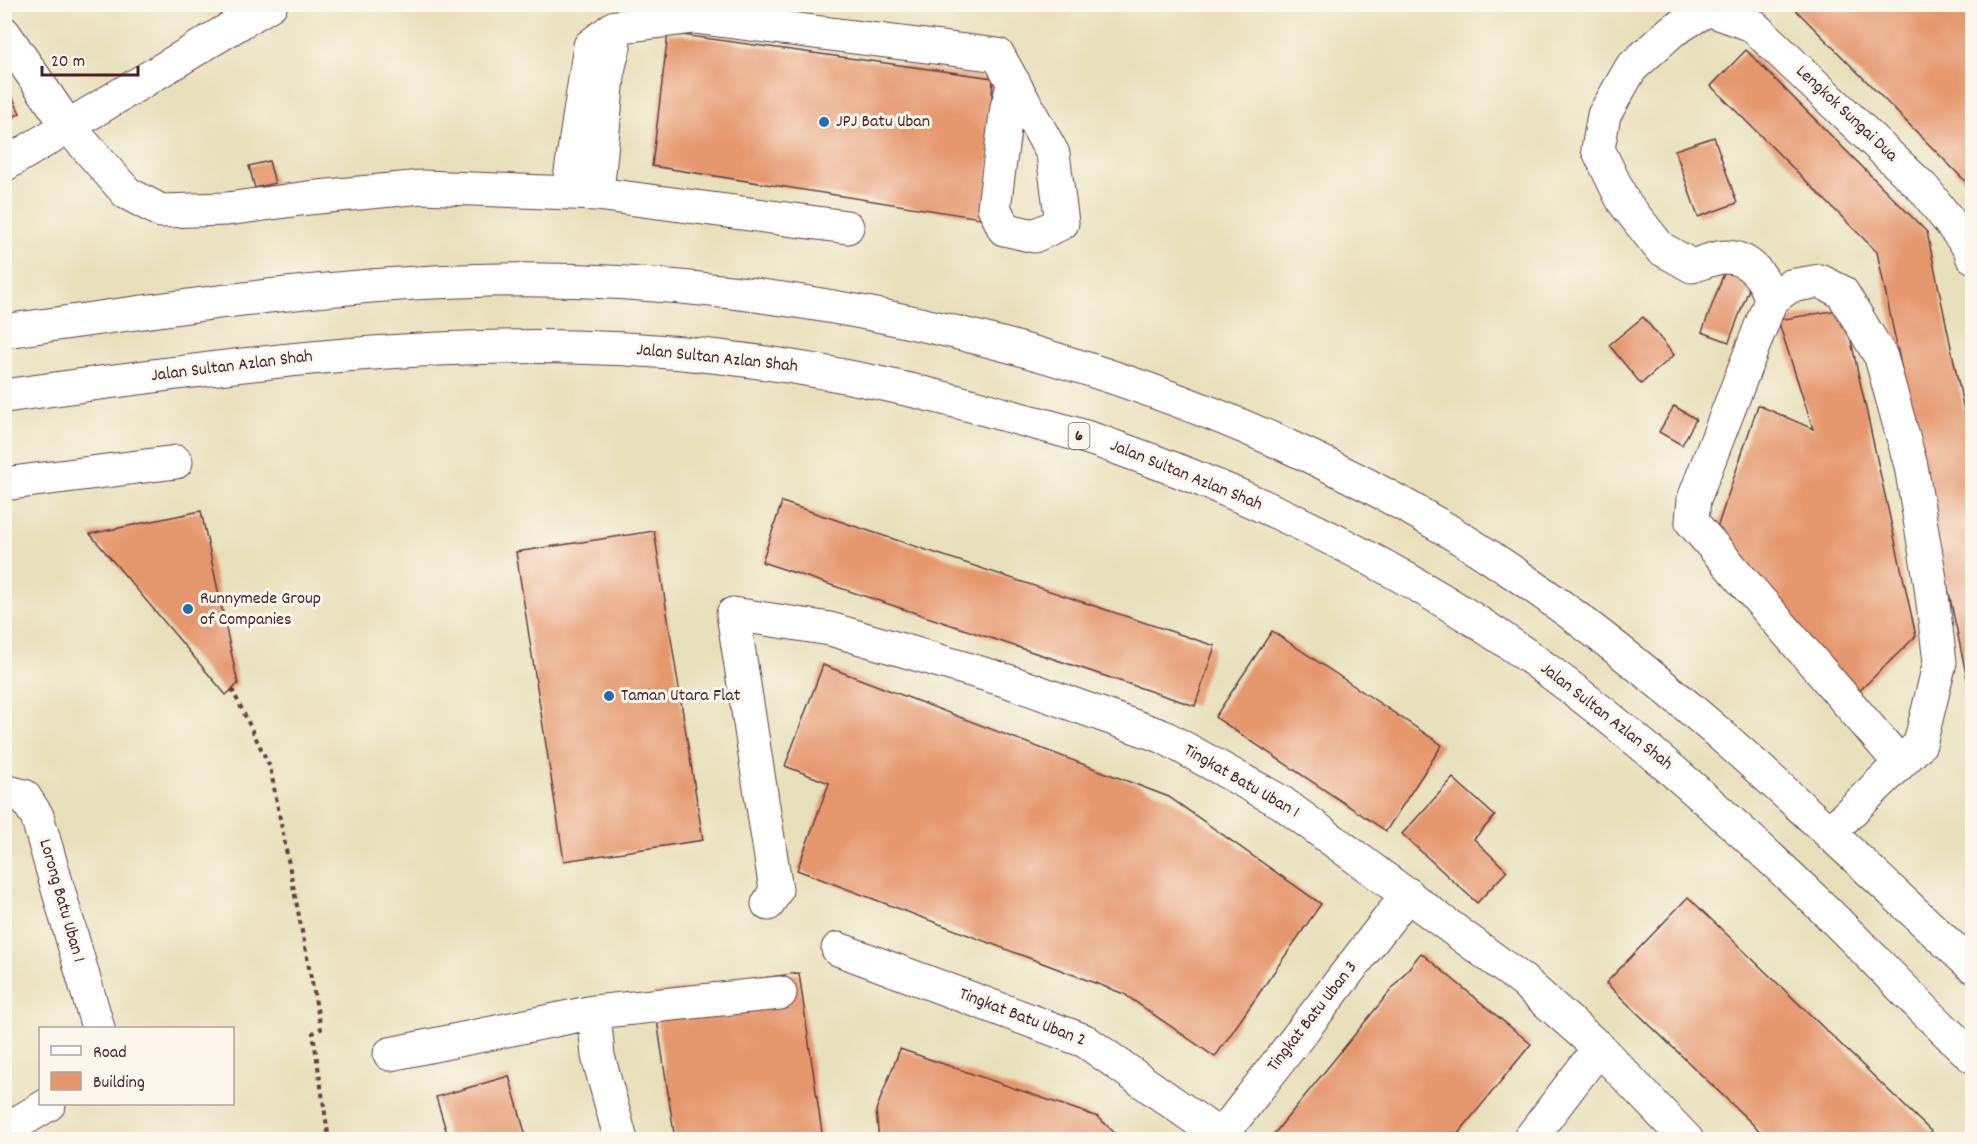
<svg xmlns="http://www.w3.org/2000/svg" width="1977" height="1144" font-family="Dekko,sans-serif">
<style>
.building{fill:#e5976d}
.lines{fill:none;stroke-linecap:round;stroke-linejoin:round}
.minor-casing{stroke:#623c41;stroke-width:35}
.highway-casing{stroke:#623c41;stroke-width:35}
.path{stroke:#623c41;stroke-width:4;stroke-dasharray:4.5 4.5;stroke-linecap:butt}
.minor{stroke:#fff;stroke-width:33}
.highway{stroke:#fff;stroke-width:33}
.poi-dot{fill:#1f6fb2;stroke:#fbf7ec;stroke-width:2}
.labels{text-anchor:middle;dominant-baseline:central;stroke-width:6;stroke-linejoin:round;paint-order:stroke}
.shield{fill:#fbf7ec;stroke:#7f6065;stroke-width:1.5}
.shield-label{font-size:16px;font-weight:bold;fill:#4a1f2b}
.street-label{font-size:18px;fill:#4a1f2b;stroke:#fbf7ec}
.poi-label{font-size:18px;fill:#4a1f2b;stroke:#fbf7ec;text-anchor:start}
</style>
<rect width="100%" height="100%" fill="#fbf7ec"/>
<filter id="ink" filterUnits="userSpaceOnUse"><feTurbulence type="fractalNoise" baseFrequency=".0167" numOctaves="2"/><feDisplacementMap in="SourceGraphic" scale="12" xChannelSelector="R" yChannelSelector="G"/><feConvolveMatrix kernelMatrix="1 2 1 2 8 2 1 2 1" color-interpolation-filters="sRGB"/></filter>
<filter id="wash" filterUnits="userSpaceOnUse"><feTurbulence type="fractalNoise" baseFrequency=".008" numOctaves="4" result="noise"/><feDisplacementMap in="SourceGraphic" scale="24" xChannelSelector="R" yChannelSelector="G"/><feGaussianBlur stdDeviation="1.35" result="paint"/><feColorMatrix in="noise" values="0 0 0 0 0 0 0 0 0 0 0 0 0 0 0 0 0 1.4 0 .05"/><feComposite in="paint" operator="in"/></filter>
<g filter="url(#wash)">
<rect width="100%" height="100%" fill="#e8e0bb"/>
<g id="blocks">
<path class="building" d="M1790,4H1972V188Z
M668,33L993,78L986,219L652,166Z
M1746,50L1927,232L1972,448V702L1877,252L1711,86Z
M4,80L20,113L4,123Z
M1714,137L1737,203L1698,217L1675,150Z
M269,161L275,183L255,188L249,166Z
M1726,268L1753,278L1729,342L1702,332Z
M1844,309L1916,636L1849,701L1713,540L1758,405L1813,429L1778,320Z
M1643,317L1674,355L1641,384L1609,345Z
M1674,406L1696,419L1682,445L1659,432Z
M782,502L1215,646L1195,706L762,562Z
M201,511L238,684L226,695L90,534Z
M654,531L703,840L564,861L516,552Z
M1272,631L1442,745L1386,831L1215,717Z
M823,665L1169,797L1321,904L1215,1057L1124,994L797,870L829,783L785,766Z
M1453,778L1495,816L1474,839L1507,871L1477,903L1402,834Z
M1688,897L1940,1140H1769L1606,983Z
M1421,953L1531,1044L1453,1140H1269Z
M799,973L823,1140H675L653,993Z
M900,1049L1098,1117L1122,1140H879L876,1110Z
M509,1076L527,1140H449L436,1097Z"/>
</g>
</g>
<g filter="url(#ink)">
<use href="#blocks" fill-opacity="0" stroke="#623c41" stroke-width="1.5"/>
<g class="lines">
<defs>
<path id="minor" d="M1694,4L1752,25L1924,189L1970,248L1972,256
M1708,9L1672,31L1631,68L1604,115L1598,149L1623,201L1660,248L1692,266C1702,263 1715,257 1725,257C1750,257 1766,279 1771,300
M4,33L67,125L127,193L161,211L227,209L308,198L422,187L597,194L847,227
M4,165L271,4
M568,192L590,46L615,27L694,17L998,55L1053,154L1062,223L1034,236L1004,229L994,207L1007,107L1014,83
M597,194L609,66L614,47
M4,484L176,462
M4,791L24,796L37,816L98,1028
M1830,832L1920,744L1940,662L1930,579L1911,466L1881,357L1842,292L1820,281L1790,286L1771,300L1694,499L1692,522L1900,763
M768,904L776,890L733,614L830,629L1008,681L1164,737L1281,802L1522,980L1599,1048L1687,1140
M838,949L1085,1041L1220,1136
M594,1012L780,993
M390,1054L594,1012L598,1056L621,1140
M4,1131L49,1104
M1218,1140L1408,894
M1529,1140L1599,1048"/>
<path id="highway" d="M4,331C156,311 308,286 460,281C817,267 1222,372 1517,575C1683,689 1825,830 1972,966
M4,396C193,370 382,343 573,347C720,350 865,374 1006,415C1041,425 1078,433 1112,446C1266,500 1418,575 1550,672C1647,744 1737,825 1824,909C1874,958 1921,1009 1972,1056"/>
</defs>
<use href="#minor" class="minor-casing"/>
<use href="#highway" class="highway-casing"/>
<path class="path" d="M232,689L270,767L321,1029L313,1033L329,1140"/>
<use href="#minor" class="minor"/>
<use href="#highway" class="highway"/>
</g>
</g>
<g class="poi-dot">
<circle cx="824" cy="122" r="6"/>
<circle cx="188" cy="609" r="6"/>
<circle cx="609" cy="696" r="6"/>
</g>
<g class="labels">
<rect class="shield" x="1068.5" y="423" width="21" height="26" rx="4.5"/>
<g class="shield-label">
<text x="1079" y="436">6</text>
</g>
<g class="street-label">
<text transform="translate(1846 114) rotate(43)">Lengkok Sungai Dua</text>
<text transform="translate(717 359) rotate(6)">Jalan Sultan Azlan Shah</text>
<text transform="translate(232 367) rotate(-7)">Jalan Sultan Azlan Shah</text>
<text transform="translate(1186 476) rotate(22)">Jalan Sultan Azlan Shah</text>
<text transform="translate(1606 717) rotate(38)">Jalan Sultan Azlan Shah</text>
<text transform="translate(1241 782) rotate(30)">Tingkat Batu Uban 1</text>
<text transform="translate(61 901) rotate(74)">Lorong Batu Uban 1</text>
<text transform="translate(1313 1017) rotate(-52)">Tingkat Batu Uban 3</text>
<text transform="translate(1022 1018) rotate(21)">Tingkat Batu Uban 2</text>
</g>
<g class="poi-label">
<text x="836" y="122">JPJ Batu Uban</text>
<text x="200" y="599">Runnymede Group<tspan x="200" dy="21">of Companies</tspan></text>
<text x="621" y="696">Taman Utara Flat</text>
</g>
</g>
<rect width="1977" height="1144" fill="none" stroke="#fbf7ec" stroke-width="24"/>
<rect x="39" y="1027" width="195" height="78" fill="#fbf7ec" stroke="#b4a19f" stroke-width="1.5"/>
<rect x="51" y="1046" width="30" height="9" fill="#ffffff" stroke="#b4a19f" stroke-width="1.5"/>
<text x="93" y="1057" font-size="18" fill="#4a1f2b">Road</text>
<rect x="51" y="1072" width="30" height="18" fill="#e5976d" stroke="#b4a19f" stroke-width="1.5"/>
<text x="93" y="1087" font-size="18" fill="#4a1f2b">Building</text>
<path d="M42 66v9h96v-9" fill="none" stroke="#4a1f2b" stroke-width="3"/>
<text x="51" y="66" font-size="18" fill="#4a1f2b" stroke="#fbf7ec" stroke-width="4.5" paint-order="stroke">20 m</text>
</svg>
